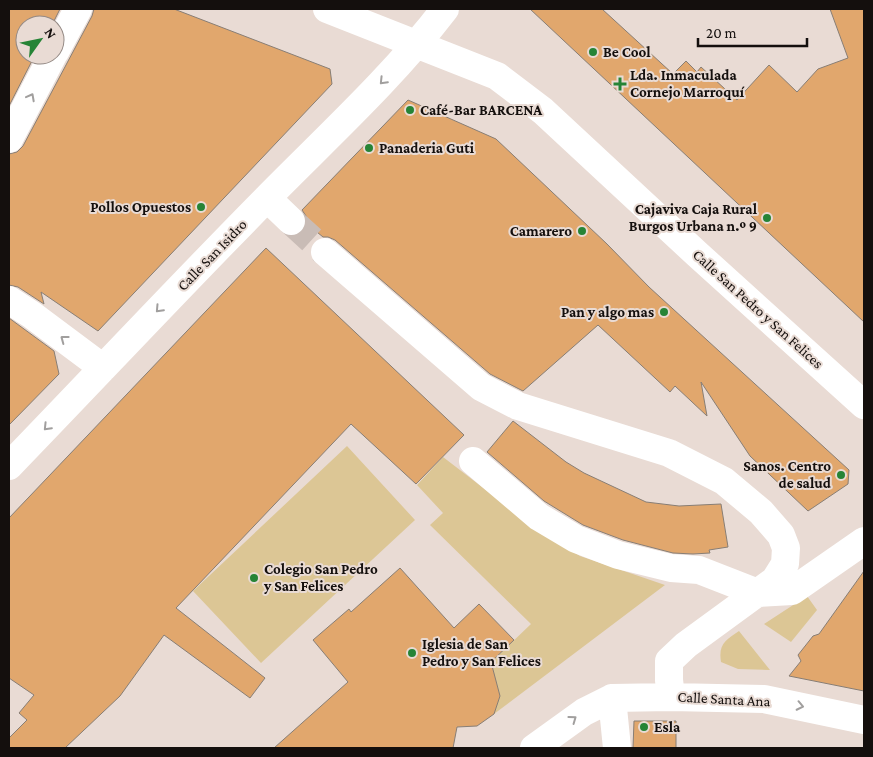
<svg xmlns="http://www.w3.org/2000/svg" width="873" height="757" font-family="'Crimson Pro',serif">
<style>
.green{fill:#dcc695}
.building{fill:#e1a76d;stroke:#887e75}
.lines{fill:none;stroke-linecap:round;stroke-linejoin:round}
.minor-tunnel{stroke:#c9bcb6;stroke-width:28;stroke-dasharray:28 14;stroke-linecap:butt}
.minor{stroke:#fff;stroke-width:28}
.oneway{stroke:#a19f9e}
.poi-dot{fill:#268436;stroke:#e9dbd4;stroke-width:2}
.labels{text-anchor:middle;dominant-baseline:central;stroke-width:4;stroke-linejoin:round;paint-order:stroke}
.poi-label{font-size:15px;font-weight:bold;fill:#140f0d;stroke:#e9dbd4;text-anchor:start}
.street-label{font-size:15px;fill:#140f0d;stroke:#e9dbd4}
</style>
<rect width="100%" height="100%" fill="#e9dbd4"/>
<path class="green" d="M347,446L415,520L261,663L193,591Z
M443,457L530,524L580,556L665,585L494,714L487,666L531,624L430,525L443,513L417,485Z
M807,596L817,610L791,642L764,624Z
M739,631L770,670L738,669L721,662C718,644 726,640 739,631Z"/>
<path class="building" d="M9,9H60L52,25H25V55H35L9,106Z
M94,9H174L330,69L332,84L98,331L41,292L44,304L18,287L9,285V154L17,152L23,146L92,16Z
M530,9H602L673,74L686,61L697,72L701,67L737,100L769,65L797,92L818,69L848,58L830,9H864V322Z
M408,100L496,139L607,244L649,287L849,470L848,484L808,511L750,456L701,382L707,416L675,386L670,392L598,325L523,391L490,374L335,240L328,237H323L306,223V216L302,210Z
M266,248L464,435L416,484L351,424L176,608L265,678L250,698L164,635L120,696L65,748H9V738L27,720L19,713L34,695L9,678V518Z
M9,318L54,351L59,374L9,425Z
M513,421L566,462L584,473L646,502L679,506L721,504L728,547L709,550L710,553L693,554L673,553L623,540L583,525L544,501L487,452Z
M400,568L454,628L479,604L514,640L491,662L500,696L494,714L477,726L457,727L453,748H274L348,682L313,640L349,609L351,612Z
M864,571V691L789,676L801,661L798,655L813,636L819,634Z
M634,721H676V748H633Z"/>
<g class="lines">
<path class="minor-tunnel" d="M291,221L325,252"/>
<path class="minor" d="M327,9L497,76L543,111L697,254L864,405
M55,52L78,9
M9,139L53,55
M267,198L291,221
M325,252L481,387L518,406L669,453L724,481L761,512L781,535L786,548L785,564L775,580L686,645L669,661V680L671,697
M9,300L32,315L103,368
M473,461L539,517L576,539L618,555L671,568L699,570L758,593L792,591L864,541
M9,466C95,377 179,287 266,199C327,137 392,78 445,9
M612,698L617,748
M534,748L584,712L612,698L671,697L764,699L864,720"/>
</g>
<defs><path id="oneway-chevron" d="M-2-3.5L2.5 0L-2 3.5" fill="none" stroke-width="1.6" stroke-linecap="round" stroke-linejoin="round" transform="scale(1.25)"/></defs>
<g class="oneway">
<use href="#oneway-chevron" transform="translate(383 81) rotate(134)"/>
<use href="#oneway-chevron" transform="translate(31 97) rotate(-62)"/>
<use href="#oneway-chevron" transform="translate(159 309) rotate(133)"/>
<use href="#oneway-chevron" transform="translate(64 339) rotate(-143)"/>
<use href="#oneway-chevron" transform="translate(47 427) rotate(134)"/>
<use href="#oneway-chevron" transform="translate(800 706) rotate(12)"/>
<use href="#oneway-chevron" transform="translate(573 719) rotate(-36)"/>
</g>
<g class="poi-dot">
<circle cx="593" cy="52" r="5"/>
<path d="M617.5 76.5h5v5h5v5h-5v5h-5v-5h-5v-5h5z"/>
<circle cx="410" cy="110" r="5"/>
<circle cx="369" cy="148" r="5"/>
<circle cx="201" cy="207" r="5"/>
<circle cx="767" cy="218" r="5"/>
<circle cx="582" cy="231" r="5"/>
<circle cx="664" cy="312" r="5"/>
<circle cx="841" cy="475" r="5"/>
<circle cx="254" cy="578" r="5"/>
<circle cx="412" cy="653" r="5"/>
<circle cx="644" cy="727" r="5"/>
</g>
<g class="labels">
<g class="poi-label">
<text x="603" y="52">Be Cool</text>
<text x="630" y="75">Lda. Inmaculada<tspan x="630" dy="17">Cornejo Marroquí</tspan></text>
<text x="420" y="110">Café-Bar BARCENA</text>
<text x="379" y="148">Panaderia Guti</text>
<text x="191" y="207" text-anchor="end">Pollos Opuestos</text>
<text x="757" y="209" text-anchor="end">Cajaviva Caja Rural<tspan x="757" dy="17">Burgos Urbana n.º 9</tspan></text>
<text x="572" y="231" text-anchor="end">Camarero</text>
<text x="654" y="312" text-anchor="end">Pan y algo mas</text>
<text x="831" y="466" text-anchor="end">Sanos. Centro<tspan x="831" dy="17">de salud</tspan></text>
<text x="264" y="569">Colegio San Pedro<tspan x="264" dy="17">y San Felices</tspan></text>
<text x="422" y="644">Iglesia de San<tspan x="422" dy="17">Pedro y San Felices</tspan></text>
<text x="654" y="727">Esla</text>
</g>
<g class="street-label">
<text transform="translate(212 255) rotate(-46)">Calle San Isidro</text>
<text transform="translate(758 309) rotate(42)">Calle San Pedro y San Felices</text>
<text transform="translate(724 699) rotate(3)">Calle Santa Ana</text>
</g>
</g>
<rect width="873" height="757" fill="none" stroke="#140f0d" stroke-width="20"/>
<g transform="translate(40 40) rotate(57)"><circle r="24" fill="#e9dbd4" stroke="#948984"/>
<path d="M0-4L9 19L0 12L-9 19Z" fill="#268436"/>
<text y="-8" font-size="14" font-weight="bold" text-anchor="middle" fill="#140f0d">N</text>
</g>
<path d="M698 38v8h109v-8" fill="none" stroke="#140f0d" stroke-width="2.5"/>
<text x="706" y="38" font-size="15" fill="#140f0d" stroke="#e9dbd4" stroke-width="4" paint-order="stroke">20 m</text>
</svg>
